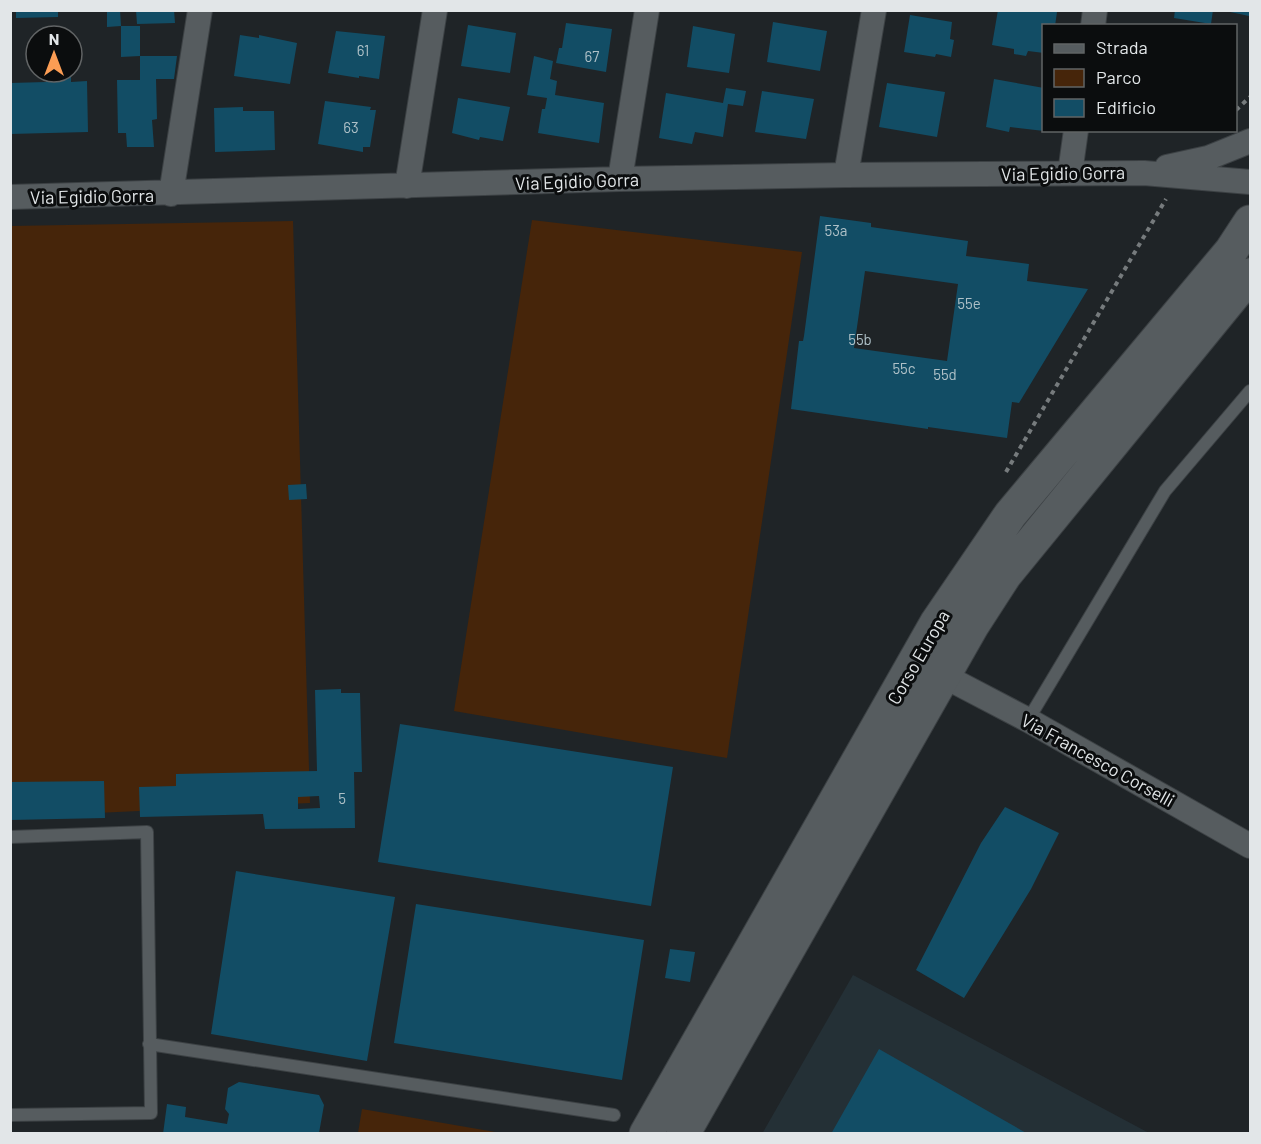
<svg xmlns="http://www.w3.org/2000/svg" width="1261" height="1144" font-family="Barlow,sans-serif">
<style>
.built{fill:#243036}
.green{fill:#46250a}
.building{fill:#124d65;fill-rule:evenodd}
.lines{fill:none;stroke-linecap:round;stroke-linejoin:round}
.lane-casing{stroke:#3c4144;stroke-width:14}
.street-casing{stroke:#3c4144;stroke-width:26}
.secondary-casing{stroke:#3c4144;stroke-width:35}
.path{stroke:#767b7d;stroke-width:4;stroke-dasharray:4.5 4.5;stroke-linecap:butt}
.lane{stroke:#565c5f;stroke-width:12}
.street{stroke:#565c5f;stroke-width:24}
.secondary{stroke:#565c5f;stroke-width:33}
.labels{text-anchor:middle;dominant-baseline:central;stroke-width:6;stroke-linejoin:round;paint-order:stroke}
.number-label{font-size:15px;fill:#aec0c7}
.street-label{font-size:18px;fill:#e2e6e8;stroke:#0b0d0e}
</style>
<rect width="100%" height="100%" fill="#1f2427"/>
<path class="built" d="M853,975L1149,1133L762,1134Z"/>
<path class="green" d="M532,220L802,252L727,758L454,711Z
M293,221L310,803L11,817L10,226Z
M362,1109L501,1133H358Z"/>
<path class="building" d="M16,10H58V17L16,18Z
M107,10H120L121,26L107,27Z
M136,10H174L175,23L137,24Z
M998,10L1057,12L1055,26H1044V53L1028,51L1026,56L1014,54V49L992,45Z
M1175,10H1213L1211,24L1174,18Z
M1221,10H1250L1249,16Z
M910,15L952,22L950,39L954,40L951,57L936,54L935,57L904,52Z
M773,22L827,31L820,71L767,62Z
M566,23L612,29L606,72L556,63L559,48H562Z
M468,25L516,33L510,73L461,66Z
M121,26H140V56L121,57Z
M693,26L735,34L729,73L687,67Z
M336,31L385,36L379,79L359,76V78L328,73Z
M240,35L259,38V35L297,43L290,84L234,76Z
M140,56H177L174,79H156L157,119L152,120L154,147H127L126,133H118L117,80H140Z
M534,56L553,61L550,79L557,81L555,95L604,103L599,143L538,133L542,109H545L547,98L527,95Z
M46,72H71V82L87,81L88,132L10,134V83L46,82Z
M994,79L1044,88V131L1010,127L1009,132L986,127Z
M887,83L945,92L937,137L879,127Z
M726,88L746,91L743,106L728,104L723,137L695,132L692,144L659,138L666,93L723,103Z
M762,91L814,99L806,139L755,132Z
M458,98L510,107L503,141L480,137L479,140L452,133Z
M325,101L371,107L370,110H376L370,147H363V152L318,144Z
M243,107V111H274L275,150L215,152L214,108Z
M820,216L871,223V227L968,241L966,256L1029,264L1027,281L1088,289L1019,403L1012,402L1007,438L928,427V429L791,409L799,341H803L804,336ZM865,271L958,284L947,361L854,348Z
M306,484L307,499L289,500L288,485Z
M341,689V693H360L362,772H354L355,828L265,829L263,814L140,817L139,787L176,786V774L317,771L315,690ZM319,796L320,808L298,809V797Z
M400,724L673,767L651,906L378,862Z
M104,781L105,818L10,820V782Z
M1005,807L1059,833L1031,889L964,998L916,970L981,843Z
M236,871L395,897L367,1061L211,1034Z
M416,904L644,940L622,1080L394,1043Z
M670,949L695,952L690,982L665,978Z
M879,1049L1028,1134H831Z
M239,1082L319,1095L324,1105L319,1133L163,1134L167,1104L186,1107L185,1117L227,1124L229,1114L225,1109L228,1088Z"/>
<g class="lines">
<defs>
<path id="lane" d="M1028,720L1165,491L1250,391
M10,837L147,832L151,1113L10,1115
M149,1044L614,1115"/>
<path id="street" d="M1093,26L1095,10
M1167,167L1208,158L1250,141
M1070,173L1076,130
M846,175L874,10
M620,179L647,10
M407,186L435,10
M171,194L200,10
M10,197L620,179L846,175L1144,173L1250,182
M944,676L1028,720L1250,846"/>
<path id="secondary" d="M646,1134L937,622L1010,515L1231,251L1250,222
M683,1134L972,626L1005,575L1250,275"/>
</defs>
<use href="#lane" class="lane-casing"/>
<use href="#street" class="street-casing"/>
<use href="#secondary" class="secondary-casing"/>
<path class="path" d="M1236,110L1250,97
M1006,472L1166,199"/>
<use href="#lane" class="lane"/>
<use href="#street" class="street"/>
<use href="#secondary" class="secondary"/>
</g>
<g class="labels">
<g class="number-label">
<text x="363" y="50">61</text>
<text x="592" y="56">67</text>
<text x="351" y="127">63</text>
<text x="836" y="230">53a</text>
<text x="969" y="303">55e</text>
<text x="860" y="339">55b</text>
<text x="904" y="368">55c</text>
<text x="945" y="374">55d</text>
<text x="342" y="798">5</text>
</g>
<g class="street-label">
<text transform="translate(1063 173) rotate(-1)">Via Egidio Gorra</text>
<text transform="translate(577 181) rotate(-2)">Via Egidio Gorra</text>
<text transform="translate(92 196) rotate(-1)">Via Egidio Gorra</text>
<text transform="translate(918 657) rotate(-60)">Corso Europa</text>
<text transform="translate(1098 760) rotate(29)">Via Francesco Corselli</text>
</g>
</g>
<rect width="1261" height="1144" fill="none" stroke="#e2e6e8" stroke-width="24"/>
<rect x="1042" y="24" width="195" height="108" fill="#0b0d0e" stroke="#616465" stroke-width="1.5"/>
<rect x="1054" y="44" width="30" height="9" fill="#565c5f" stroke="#616465" stroke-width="1.5"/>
<text x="1096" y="54" font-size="18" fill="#e2e6e8">Strada</text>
<rect x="1054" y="69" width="30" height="18" fill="#46250a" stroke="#616465" stroke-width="1.5"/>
<text x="1096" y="84" font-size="18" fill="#e2e6e8">Parco</text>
<rect x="1054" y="99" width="30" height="18" fill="#124d65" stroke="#616465" stroke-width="1.5"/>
<text x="1096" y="114" font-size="18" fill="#e2e6e8">Edificio</text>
<g transform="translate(54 54)"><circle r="28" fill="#0b0d0e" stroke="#616465" stroke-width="1.5"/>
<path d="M0-4.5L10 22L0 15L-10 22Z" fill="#fc9d54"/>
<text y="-9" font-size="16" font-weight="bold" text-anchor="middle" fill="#e2e6e8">N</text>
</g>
</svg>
